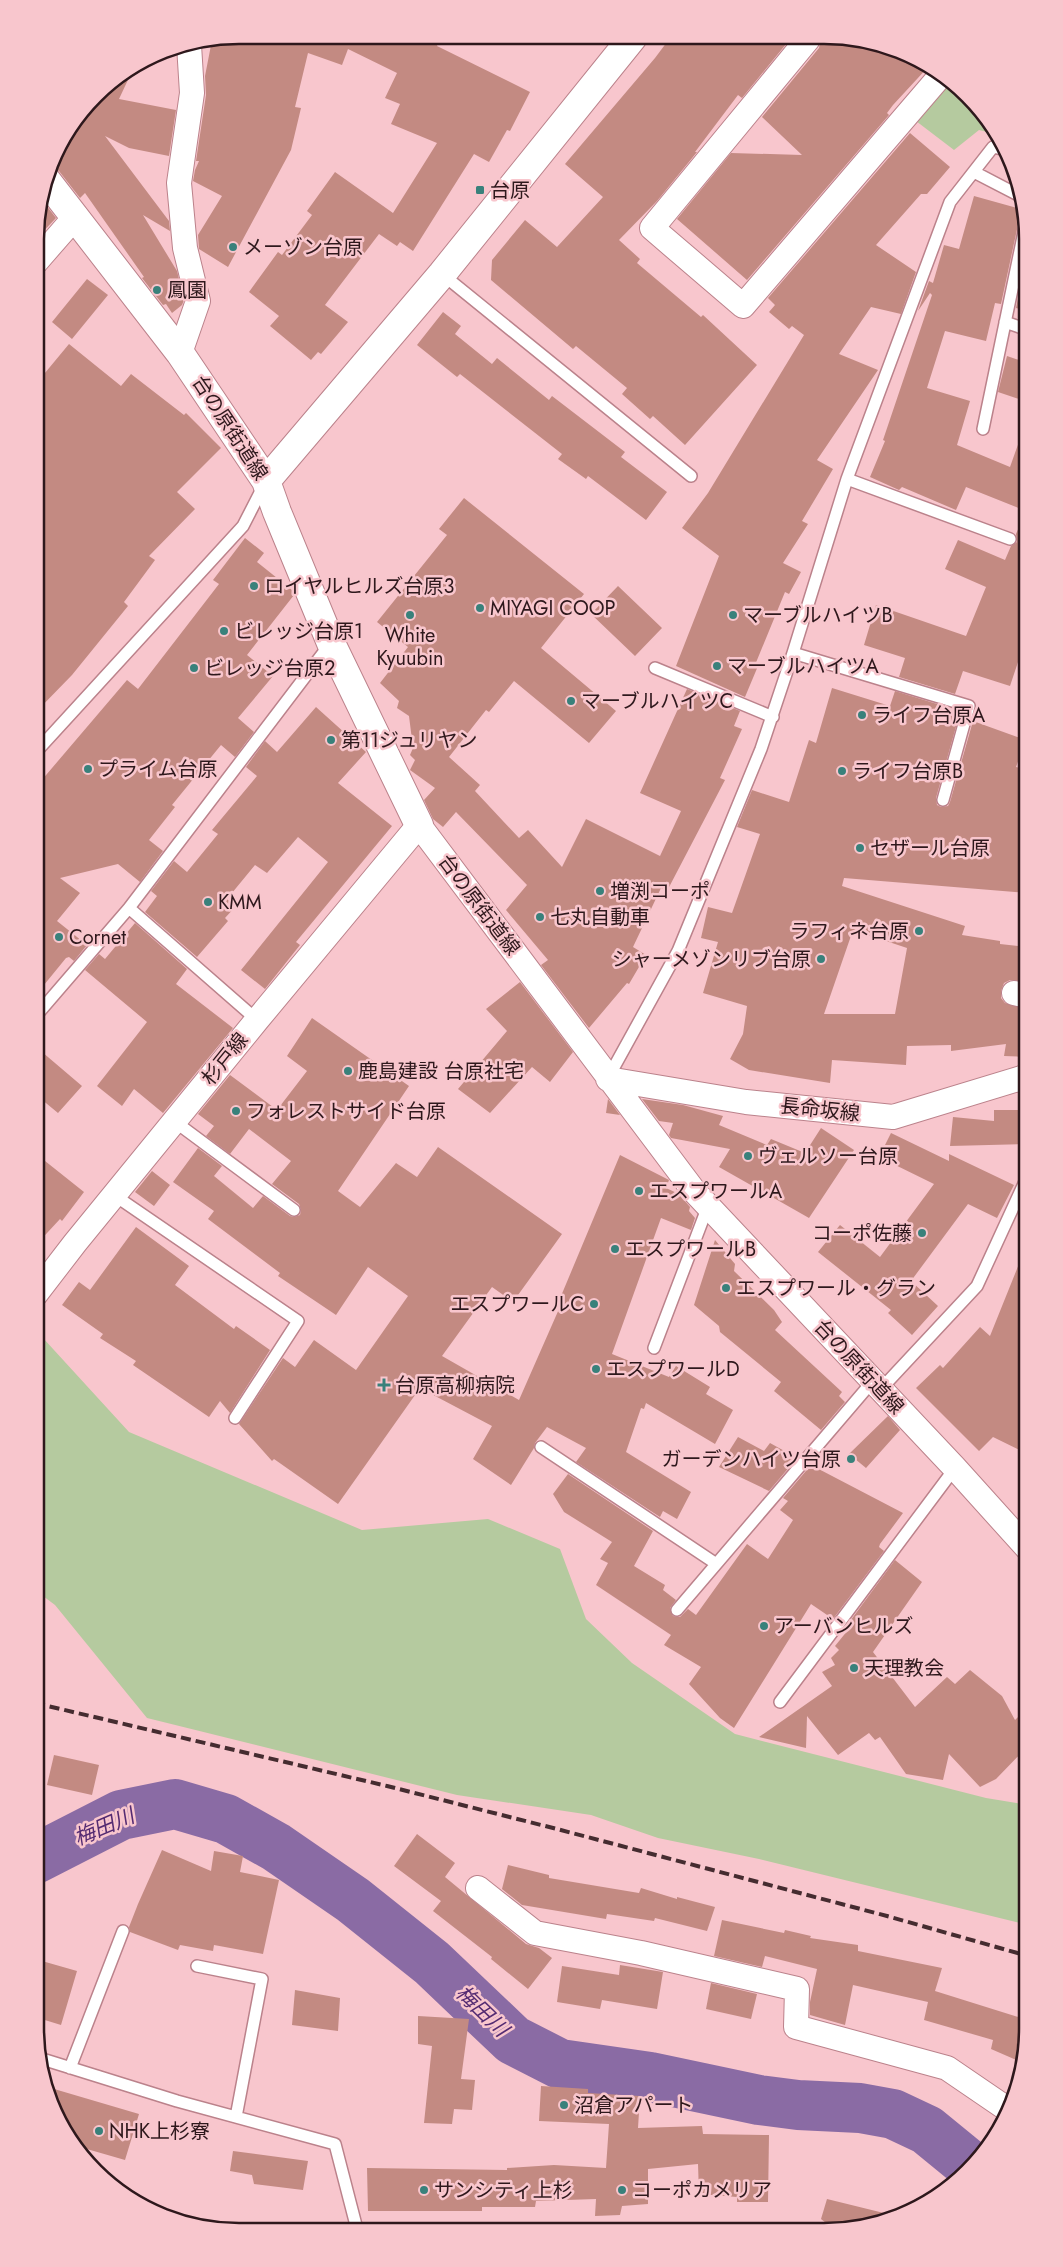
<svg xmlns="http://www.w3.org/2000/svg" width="1063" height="2267" font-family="Jost,'Noto Sans JP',sans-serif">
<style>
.green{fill:#b5ca9f}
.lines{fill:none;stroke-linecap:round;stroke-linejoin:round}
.river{stroke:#8a6ba4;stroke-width:50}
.building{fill:#c38a82;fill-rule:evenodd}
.service-casing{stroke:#bb828b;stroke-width:14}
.minor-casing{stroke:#bb828b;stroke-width:26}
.tertiary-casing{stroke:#bb828b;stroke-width:30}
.service{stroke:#fff;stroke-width:11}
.minor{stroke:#fff;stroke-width:24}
.tertiary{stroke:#fff;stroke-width:28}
.rail{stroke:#452c30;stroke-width:4;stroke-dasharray:10 5;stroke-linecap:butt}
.poi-dot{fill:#39817b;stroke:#f8c6cd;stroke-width:2}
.labels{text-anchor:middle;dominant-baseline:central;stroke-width:5;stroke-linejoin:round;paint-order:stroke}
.poi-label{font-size:20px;fill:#2e181c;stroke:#f8c6cd;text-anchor:start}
.street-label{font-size:20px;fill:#2e181c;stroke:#f8c6cd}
.water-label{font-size:21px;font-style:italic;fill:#542b72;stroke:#f8c6cd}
.rim{fill:none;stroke:#2e181c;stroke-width:2.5}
</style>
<rect width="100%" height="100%" fill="#f8c6cd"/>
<path class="green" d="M951,80L959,86L999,135L979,130L954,150L916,121Z
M43,1338L129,1432L362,1530L488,1519L560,1549L586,1619L632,1663L735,1734L986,1798L1028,1805V1925L759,1859L658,1838L591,1815L457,1795L147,1718L55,1605L35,1590V1342Z"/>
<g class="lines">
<path class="river" d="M35,1859L121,1815L175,1804L226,1819L276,1847L353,1900L432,1963L513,2040L560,2064L650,2077L759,2100L798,2105L860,2108L893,2114L927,2130L971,2166"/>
</g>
<path class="building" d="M239,35L441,36L437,46L530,92L510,131L507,130L489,162L474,154L413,251L400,242L397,246L379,234L325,305L348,322L321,354L318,352L311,360L270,326L279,316L249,292L278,252L282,255L312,215L307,211L335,172L393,213L437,143L391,124L400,104L385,98L397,73L348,49L342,65L308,53L295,107L301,108L291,150L228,267L199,249L198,235L222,196L193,181L195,170L199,161H196L206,95L205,76L212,40Z
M670,38H791L742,98L738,95L695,152H697L657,201L619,240L640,259L637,263L701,317L703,315L757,365L685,445L653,416L650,419L622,394L627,388L576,346L573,349L491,280L492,260L525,220L557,247L603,197L565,164L655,58Z
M821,39H864L915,56L929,66L893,105L887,113L889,115L747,280L677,219L731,153L802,155L762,117L819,48Z
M134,67L119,99L176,110L169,156L129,148L105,136L169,221L170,231L143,215L177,271L184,300L182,305L172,313L166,304L163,305L142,278L144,277L85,193L80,198L59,171L51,166L56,148L104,86Z
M910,133L950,167L927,194H921L876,245L916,272L901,314L871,307L839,354L878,370L817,460L833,469L802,521L808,524L783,563L801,572L789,594L785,592L755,665L758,666L745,697L676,666L719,556L682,528L708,493L804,335L792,326L789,329L769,312L775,305L768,298Z
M974,196L1024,210L1025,215L1019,220L1001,304L995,303L986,341L945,331L927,388L970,401L957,445L1010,467L1025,425L1028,426V630L1018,655L1020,656L1010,686L963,671L955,694L899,677L905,658L864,645L876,605L966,636L986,587L945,569L958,540L1005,560L1011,546L1017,542L1016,534L1026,511L966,487L956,510L902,487L899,490L870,477L885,441L883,440L932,295L930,293L918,311L929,281L933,283L944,245L959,249Z
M42,200L56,218L35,240V225Z
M1028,249V311L1016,308Z
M87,279L108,295L72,339L52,322Z
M443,312L461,326L455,334L492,364L497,358L549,400L552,396L625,452L621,457L667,492L646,520L588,476L586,479L558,459L562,454L460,374L457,377L417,345Z
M69,344L121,386L131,374L184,415L186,413L221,448L177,492L195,509L149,556L155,560L124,602L128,606L72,675L35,713V385Z
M1007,356L1028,363V402L998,392Z
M464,498L584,594L541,648L616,711L589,743L514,681L489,712L486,710L449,757L480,785L475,791L519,838L528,830L562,867L586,819L660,856L681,811L640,793L687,689L740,711L734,726L742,729L720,778L725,780L667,891L661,888L633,947L646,955L629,984L627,983L589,1028L541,965L548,960L506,910L527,885L456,812L443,827L433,819L424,800L435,788L410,770L415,760L410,755L413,748L409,716L397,708L399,701L380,683L408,647L377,622L447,535L439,529Z
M245,538L264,553L257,562L292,590L294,595L247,655L273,676L238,718L254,732L235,757L221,745L172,805L175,807L149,840L163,851L140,882L118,864L60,878L80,893L57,921L87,945L74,961L69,957L66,958L35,996V788L127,680L138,689L219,584L213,580Z
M618,586L662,628L635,656L591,614Z
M832,688L890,706L895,691L950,708L949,712L959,716L936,798L937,805L941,807L948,806L950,802L973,721L1026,740L1016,767L1028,770V893L844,878L842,886L965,926L962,935L1000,941V944L1028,947V982L1010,980L1004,983L1001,991V998L1005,1003L1028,1009V1057L1004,1056L1006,1044L951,1051V1045L907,1046L906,1065L832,1060L830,1083L749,1070L730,1059L743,1034L747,1006L703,993L718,942L701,938L708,907L732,913L760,834L737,827L752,790L789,802L809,740L816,743ZM853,930L907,948L895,1014H824Z
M316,707L366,752L338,783L392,826L296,942L300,945L265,989L241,970L328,862L298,837L267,873L255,865L227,899L236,906L225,918L228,921L197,957L145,912L157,896L151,891L174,861L187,872L218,834L212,830L257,776L246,767L265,741L277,752Z
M135,923L187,969L176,984L233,1028L163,1113L134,1089L122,1106L97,1086L147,1022L85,970L99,954L105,959Z
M520,982L573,1052L550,1082L532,1067L490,1113L458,1089L507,1031L486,1009Z
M312,1018L409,1086L338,1191L360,1207L396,1163L417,1177L438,1147L562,1234L513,1302L492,1287L442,1356L519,1400L559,1309L556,1308L620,1155L669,1180L666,1188L679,1194L690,1207L689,1211L695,1218L691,1230L661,1218L612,1354L669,1377L676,1366L710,1387L706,1394L733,1410L715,1444L646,1403L644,1409L641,1408L626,1452L691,1492L677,1519L663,1511L660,1517L576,1462L586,1448L547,1427L535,1443L534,1448L511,1485L473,1459L492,1426L420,1388L338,1504L274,1459L272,1461L239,1424L283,1358L295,1367L314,1340L356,1370L408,1296L368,1267L336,1315L278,1276L280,1273L208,1219L214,1211L173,1182L198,1148L222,1166L214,1176L253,1208L263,1196L290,1216L294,1217L300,1215L301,1210L299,1204L272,1184L291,1161L249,1129L230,1154L206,1136L214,1126L198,1114L230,1075L277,1110L307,1071L287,1056Z
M35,1046L82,1086L58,1113L35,1094Z
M608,1099L620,1115L606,1113Z
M642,1099L683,1105L723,1116L719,1125L767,1145L771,1139L805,1153L821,1128L854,1150L809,1218L719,1167L730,1149L671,1138L669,1135L673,1123L659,1121Z
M994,1110H1028V1144L950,1146L953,1117L994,1121Z
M891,1133L949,1161V1154L1014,1185L997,1218L968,1204L911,1281L938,1306L912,1335L888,1313L891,1310L818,1252L840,1225L880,1257L934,1184L879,1157Z
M35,1153L84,1192L62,1221L60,1219L35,1246Z
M152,1171L170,1185L154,1206L135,1192Z
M136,1227L189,1266L175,1285L234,1329L236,1326L270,1350L230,1413L220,1401L209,1417L133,1365L136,1361L100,1338L103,1334L62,1305L79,1282L90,1290Z
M715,1240L735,1264L734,1271L774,1310L782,1322L775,1330L842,1392L839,1396L845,1402L821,1430L774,1391L781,1382L720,1332L719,1326L694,1305Z
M1025,1249H1028V1454L993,1437L979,1451L916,1388L940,1365L943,1368L980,1327L990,1336Z
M888,1416L900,1430L866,1468L849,1454Z
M738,1437L764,1451L770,1443L797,1458L769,1491L719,1467Z
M811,1465L903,1513L880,1544L879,1547L884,1551L833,1619L811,1604L734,1728L720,1718L689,1684L701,1667L664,1645L671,1635L596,1585L608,1563L600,1559L612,1542L564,1512L553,1494L568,1474L653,1531L634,1566L665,1585L663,1590L676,1600L670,1608L673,1616L680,1617L688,1609L696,1615L747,1544L768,1559L793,1520L780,1510L788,1501L783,1498Z
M895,1560L922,1582L873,1652L915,1707L947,1677L955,1684L970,1670L1002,1696L1015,1720L1028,1707V1746L996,1779L980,1787L949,1754L943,1780L906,1774L880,1737L875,1740L869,1733L838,1755L807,1716L806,1748L759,1737L832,1686L822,1672L835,1665L831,1658L839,1650L835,1646L848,1630L845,1628Z
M54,1755L99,1765L92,1795L47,1785Z
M417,1834L455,1863L445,1877L526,1944L539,1948L552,1958L528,1989L491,1959L492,1957L433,1911L441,1901L394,1866Z
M162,1850L211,1871L214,1851L243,1856L240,1872L279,1880L263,1954L214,1945L213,1951L180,1945L178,1950L130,1932L129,1927L138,1904Z
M508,1865L549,1875V1878L639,1893L641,1888L677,1899V1897L715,1907L707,1931L655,1918L654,1921L607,1914L606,1919L522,1905L502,1889Z
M722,1920L784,1933L785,1930L811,1936L810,1938L858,1945V1951L942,1968L935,1991L1028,2020V2042L1023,2063L991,2049L993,2040L924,2020L928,2002L853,1985L845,2025L810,2015V2002L817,1969L765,1956L762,1967L714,1956Z
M35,1959L77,1971L61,2025L35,2017Z
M620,1965L663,1972L657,2009L602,2000L600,2009L557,2002L562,1966L619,1975Z
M711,1983L757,1994L751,2019L706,2009Z
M295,1990L340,1998L338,2031L292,2025Z
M418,2016L469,2019L461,2079L475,2080L472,2110L454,2109L452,2124L424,2123L432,2046L418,2044Z
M44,2086L139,2114L125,2160L73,2145Z
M541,2086L588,2089V2093L640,2096L638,2128L702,2126L703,2134L769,2135L768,2202H737V2197L699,2194L698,2164L648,2169V2204L622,2206L620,2215L595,2216L596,2199L536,2201L535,2207H482V2211H368L367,2168L507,2170V2168L554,2165L606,2168L609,2124L539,2121Z
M233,2151L308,2161L303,2190L254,2184L252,2175L230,2171Z
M827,2199L896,2216L877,2225L824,2232L826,2223L821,2219Z"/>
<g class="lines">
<defs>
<path id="service" d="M974,172L1022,197
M442,274L691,476
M1005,322L1028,330
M983,429L1026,222
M847,479L1010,539
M793,653L969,706L943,800
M655,668L773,717
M35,753L243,526L264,485
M129,908L257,1020
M35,1017L129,908L330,644
M608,1078L678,951L761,749L793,653L847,479L950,202L993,147L1006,150
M174,1121L294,1210
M114,1195L298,1321L235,1418
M654,1348L708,1206
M880,1390L977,1286L1028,1175
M541,1447L715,1563
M677,1610L872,1382
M780,1702L955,1468
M197,1966L262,1979L236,2117
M39,2058L177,2101L335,2144L357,2229
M70,2068L123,1931"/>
<path id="minor" d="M808,39L652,228L743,306L942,74
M35,263L76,216
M180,353L198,301L185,248L179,183L192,93L189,45
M1014,993L1028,996
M608,1079L746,1102L893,1117L1028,1076
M35,1295L75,1243L257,1020L419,825L694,1191L955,1468L1028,1549
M478,1888L535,1933L641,1953L797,1989L796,2027L947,2068L1010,2111"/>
<path id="tertiary" d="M47,181L180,353L266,481L277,512L331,643L419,825
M266,481L442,274L633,37"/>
</defs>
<use href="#service" class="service-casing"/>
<use href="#minor" class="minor-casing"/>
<use href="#tertiary" class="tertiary-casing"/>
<use href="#service" class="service"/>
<use href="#minor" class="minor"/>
<use href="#tertiary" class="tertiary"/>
<path class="rail" d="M35,1703L387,1786L557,1829L887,1916L1028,1956"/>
</g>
<g class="poi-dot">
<rect x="475" y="185" width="10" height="10" rx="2.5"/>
<circle cx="233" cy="247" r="5"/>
<circle cx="157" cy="290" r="5"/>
<circle cx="254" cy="586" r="5"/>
<circle cx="480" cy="608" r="5"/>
<circle cx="410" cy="615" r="5"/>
<circle cx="733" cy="615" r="5"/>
<circle cx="224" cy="631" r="5"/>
<circle cx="717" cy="666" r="5"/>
<circle cx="194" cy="668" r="5"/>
<circle cx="571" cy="701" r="5"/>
<circle cx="862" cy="715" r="5"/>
<circle cx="331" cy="740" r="5"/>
<circle cx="88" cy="769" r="5"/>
<circle cx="842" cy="771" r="5"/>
<circle cx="860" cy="848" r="5"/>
<circle cx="600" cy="891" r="5"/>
<circle cx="208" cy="902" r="5"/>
<circle cx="540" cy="917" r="5"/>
<circle cx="919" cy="931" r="5"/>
<circle cx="59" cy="937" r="5"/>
<circle cx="821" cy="959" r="5"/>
<circle cx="348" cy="1071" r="5"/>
<circle cx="236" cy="1111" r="5"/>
<circle cx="748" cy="1156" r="5"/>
<circle cx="639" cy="1191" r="5"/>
<circle cx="922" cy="1233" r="5"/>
<circle cx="615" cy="1249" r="5"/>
<circle cx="726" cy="1288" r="5"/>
<circle cx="594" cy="1304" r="5"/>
<circle cx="596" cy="1369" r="5"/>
<path d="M381.5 1377.5h5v5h5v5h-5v5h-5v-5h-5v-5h5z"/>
<circle cx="851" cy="1459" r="5"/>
<circle cx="764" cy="1626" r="5"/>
<circle cx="854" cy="1668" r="5"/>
<circle cx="564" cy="2105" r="5"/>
<circle cx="99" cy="2131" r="5"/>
<circle cx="424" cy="2190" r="5"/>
<circle cx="622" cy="2190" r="5"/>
</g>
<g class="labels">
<g class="poi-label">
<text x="490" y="190">台原</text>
<text x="243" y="247">メーゾン台原</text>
<text x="167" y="290">鳳園</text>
<text x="264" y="586">ロイヤルヒルズ台原3</text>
<text x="490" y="608">MIYAGI COOP</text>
<text x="743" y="615">マーブルハイツB</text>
<text x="234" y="631">ビレッジ台原1</text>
<text x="410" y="635" text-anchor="middle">White<tspan x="410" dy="23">Kyuubin</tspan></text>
<text x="727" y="666">マーブルハイツA</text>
<text x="204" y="668">ビレッジ台原2</text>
<text x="581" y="701">マーブルハイツC</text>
<text x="872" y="715">ライフ台原A</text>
<text x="341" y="740">第11ジュリヤン</text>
<text x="98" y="769">プライム台原</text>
<text x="852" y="771">ライフ台原B</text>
<text x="870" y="848">セザール台原</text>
<text x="610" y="891">増渕コーポ</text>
<text x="218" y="902">KMM</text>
<text x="550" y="917">七丸自動車</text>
<text x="909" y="931" text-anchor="end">ラフィネ台原</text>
<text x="69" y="937">Cornet</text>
<text x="811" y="959" text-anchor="end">シャーメゾンリブ台原</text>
<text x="358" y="1071">鹿島建設 台原社宅</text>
<text x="246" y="1111">フォレストサイド台原</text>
<text x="758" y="1156">ヴェルソー台原</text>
<text x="649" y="1191">エスプワールA</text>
<text x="912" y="1233" text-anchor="end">コーポ佐藤</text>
<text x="625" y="1249">エスプワールB</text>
<text x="736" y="1288">エスプワール・グラン</text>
<text x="584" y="1304" text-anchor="end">エスプワールC</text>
<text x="606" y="1369">エスプワールD</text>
<text x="395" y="1385">台原高柳病院</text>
<text x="841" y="1459" text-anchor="end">ガーデンハイツ台原</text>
<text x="774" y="1626">アーバンヒルズ</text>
<text x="864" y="1668">天理教会</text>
<text x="574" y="2105">沼倉アパート</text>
<text x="109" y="2131">NHK上杉寮</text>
<text x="434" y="2190">サンシティ上杉</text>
<text x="632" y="2190">コーポカメリア</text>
</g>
<g class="street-label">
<text transform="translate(230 428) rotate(57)">台の原街道線</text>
<text transform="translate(479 905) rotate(53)">台の原街道線</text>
<text transform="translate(225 1059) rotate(-51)">杉戸線</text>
<text transform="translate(820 1110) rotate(6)">長命坂線</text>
<text transform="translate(859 1367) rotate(47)">台の原街道線</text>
</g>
<g class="water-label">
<text transform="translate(104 1827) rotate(-23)">梅田川</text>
<text transform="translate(482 2011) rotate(44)">梅田川</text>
</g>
</g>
<path d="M0 0H1063V2267H0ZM239 44H824A195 195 0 0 1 1019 239V2028A195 195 0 0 1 824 2223H239A195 195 0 0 1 44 2028V239A195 195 0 0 1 239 44Z" fill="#f8c6cd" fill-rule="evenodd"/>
<path class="rim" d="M239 44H824A195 195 0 0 1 1019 239V2028A195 195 0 0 1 824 2223H239A195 195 0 0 1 44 2028V239A195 195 0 0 1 239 44Z"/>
</svg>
